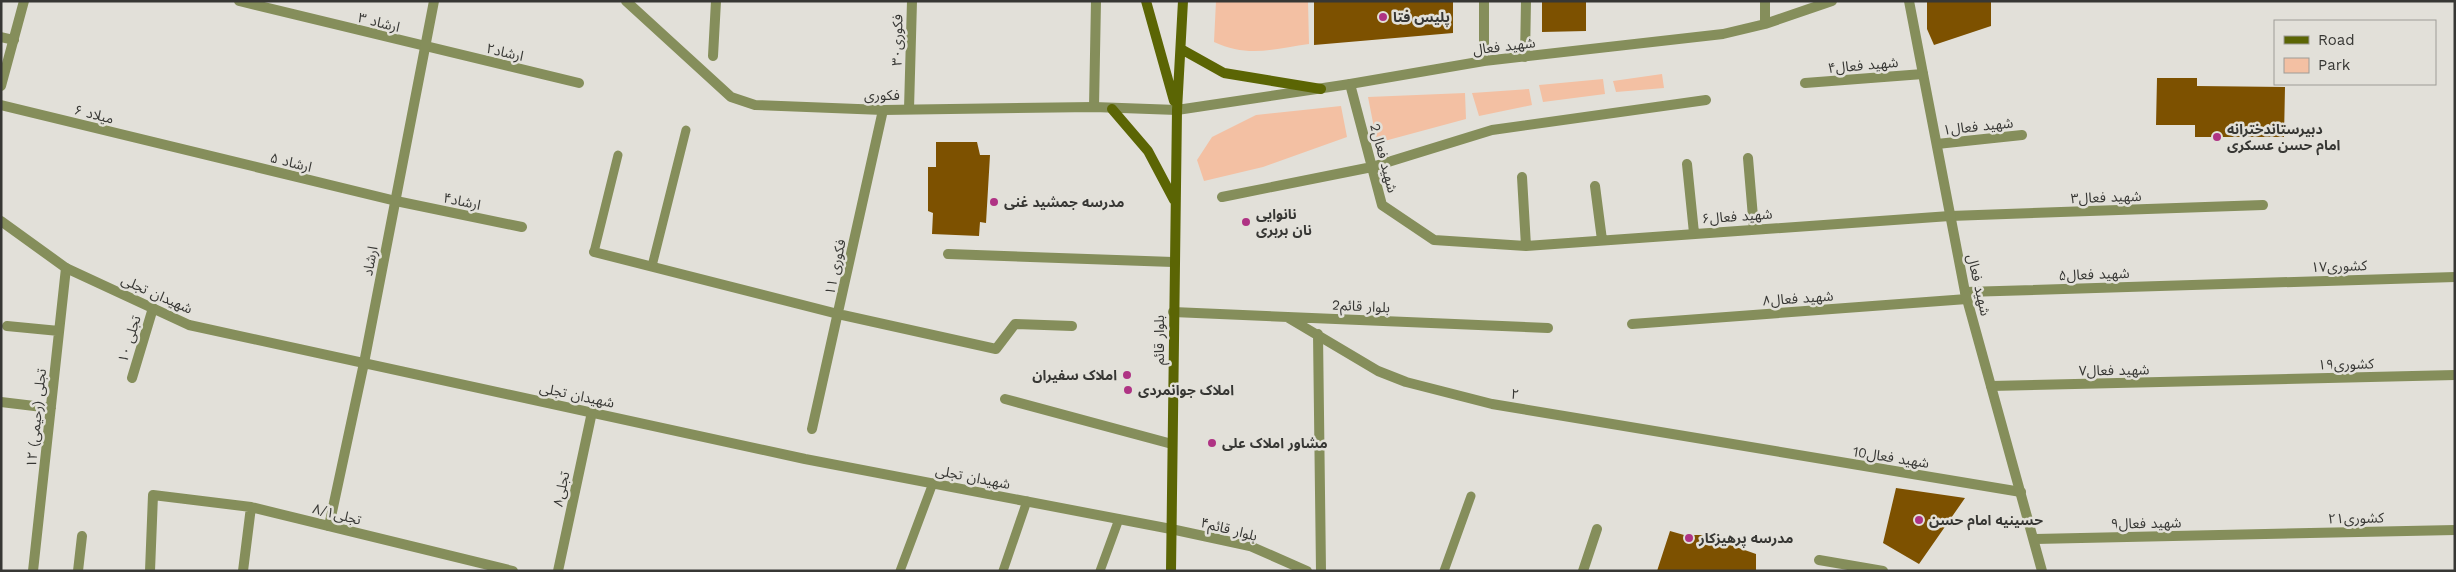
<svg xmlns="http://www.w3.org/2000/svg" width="2456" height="572" font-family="'Work Sans','Noto Sans Arabic',sans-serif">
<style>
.green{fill:#f3c0a3}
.building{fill:#7d5100}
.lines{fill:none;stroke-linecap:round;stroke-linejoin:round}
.service{stroke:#858e5b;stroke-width:9}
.minor{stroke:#858e5b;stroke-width:10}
.tertiary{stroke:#858e5b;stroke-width:10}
.secondary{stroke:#5b6504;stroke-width:10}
.poi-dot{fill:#af3384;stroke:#e2e0d9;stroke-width:2}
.labels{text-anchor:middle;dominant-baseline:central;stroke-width:5;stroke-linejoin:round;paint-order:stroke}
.poi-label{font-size:14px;font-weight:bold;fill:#373734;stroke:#e2e0d9;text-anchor:start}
.street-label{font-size:14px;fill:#373734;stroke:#e2e0d9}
</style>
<rect width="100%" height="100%" fill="#e2e0d9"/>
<path class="green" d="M1216,1H1308L1309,44C1273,49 1248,58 1214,42Z
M1662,74L1664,88L1616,92L1613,81Z
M1603,79L1605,94L1543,102L1539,85Z
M1529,89L1532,105L1479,116L1472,93Z
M1465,93L1466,119L1377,143L1368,97Z
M1341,106L1347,137L1263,167L1204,181L1197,160L1212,137L1256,115Z"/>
<path class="building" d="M1314,1H1453V33L1314,45Z
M1542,1H1586V31L1542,32Z
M1927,1H1991V26L1934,45L1927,29Z
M2157,78H2197V86L2285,87L2284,137H2195V125H2156Z
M936,142H977L980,155H990L986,223L980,222L979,236L932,234L933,213L928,211V167H936Z
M1896,488L1965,498L1919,564L1883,543Z
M1670,531L1684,535H1702L1756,554V571H1657Z"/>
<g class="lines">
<path class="service" d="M594,252L618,155
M652,266L686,130
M900,571L933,483
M1003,571L1027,501
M1100,571L1119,519
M1444,571L1471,496"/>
<path class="minor" d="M239,1L579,83
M1,37L14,40
M713,56L716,1
M1805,83L1923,74
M1350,84L1382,205L1434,240L1526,246L1950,216L2263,205
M1,105L396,201L522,227
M1094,107L1096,1
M909,109L912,1
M1937,144L2022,135
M1748,158L1754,229
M1687,164L1694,233
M1522,177L1526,246
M1595,186L1602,240
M1222,197L1372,167L1492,130L1706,100
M594,252L838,314L996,349L1015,324L1072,326
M948,254L1173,262
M1965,292L2455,277
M1173,312L1548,328
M1287,317L1378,371L1406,382L1492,404L2021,492
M1632,324L1967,299
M7,326L59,331
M1318,334L1321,571
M132,378L153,308
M1991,386L2455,375
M1005,399L1172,444
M1,402L51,408
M812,429L883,110
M1171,529L1250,546L1307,571
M2035,539L2455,530
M1819,560L1883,571
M33,571L66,268
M78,571L82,536
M150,571L153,495L251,507L513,571
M243,571L251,507
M558,571L592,412
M1583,571L1597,529"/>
<path class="tertiary" d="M626,1L731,97L755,105L883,110L1094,107L1177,110L1350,84L1484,61L1723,34L1765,24L1832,1
M1909,1L1965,292L2042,571
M1765,24V1
M1525,57L1526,1
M1484,61V1
M1,86L24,1
M1,221L66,268L189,325L805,459L1171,529
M329,526L364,363L434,1"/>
<path class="secondary" d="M1146,1L1174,101
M1181,49L1224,73L1321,89
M1112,109L1148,151L1174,200
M1171,571L1177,110L1183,1"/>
</g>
<g class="poi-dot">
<circle cx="1383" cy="17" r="5"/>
<circle cx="2217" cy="137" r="5"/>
<circle cx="994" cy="202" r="5"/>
<circle cx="1246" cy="222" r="5"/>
<circle cx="1127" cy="375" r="5"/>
<circle cx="1128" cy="390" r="5"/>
<circle cx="1212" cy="443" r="5"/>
<circle cx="1919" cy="520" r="5"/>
<circle cx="1689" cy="538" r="5"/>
</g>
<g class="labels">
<g class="poi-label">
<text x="1393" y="17">پلیس فتا</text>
<text x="2227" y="129">دبیرستاندخترانه<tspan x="2227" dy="16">امام حسن عسکری</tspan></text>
<text x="1004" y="202">مدرسه جمشید غنی</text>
<text x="1256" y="214">نانوایی<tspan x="1256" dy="16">نان بربری</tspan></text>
<text x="1117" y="375" text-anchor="end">املاک سفیران</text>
<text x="1138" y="390">املاک جوانمردی</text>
<text x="1222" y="443">مشاور املاک علی</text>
<text x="1929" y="520">حسینیه امام حسن</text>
<text x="1699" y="538">مدرسه پرهیزکار</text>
</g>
<g class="street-label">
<text transform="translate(379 22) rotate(14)">۳ ارشاد</text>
<text transform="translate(897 40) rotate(-89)">فکوری۳۰</text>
<text transform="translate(1504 46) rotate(-7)">شهید فعال</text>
<text transform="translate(505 52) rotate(13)">۲ارشاد</text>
<text transform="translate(1863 65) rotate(-5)">شهید فعال۴</text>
<text x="882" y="95">فکوری</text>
<text transform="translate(94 114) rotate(14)">۶ میلاد</text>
<text transform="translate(1978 126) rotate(-6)">شهید فعال۱</text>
<text transform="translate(1384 158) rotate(75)">شهید فعال2</text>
<text transform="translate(291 162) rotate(14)">۵ ارشاد</text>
<text transform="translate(2106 197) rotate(-2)">شهید فعال۳</text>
<text transform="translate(462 201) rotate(12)">۴ارشاد</text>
<text transform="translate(1737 216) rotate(-4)">شهید فعال۶</text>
<text transform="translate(370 261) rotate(-79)">ارشاد</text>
<text transform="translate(2339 266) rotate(-2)">۱۷کشوری</text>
<text transform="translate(835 267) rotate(-78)">فکوری ۱۱</text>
<text transform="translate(2094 274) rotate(-2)">شهید فعال۵</text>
<text transform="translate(1979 285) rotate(77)">شهید فعال</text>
<text transform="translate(157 294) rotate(24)">شهیدان تجلی</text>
<text transform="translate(1798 298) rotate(-4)">شهید فعال۸</text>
<text transform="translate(1361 306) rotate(3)">2بلوار قائم</text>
<text transform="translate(129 339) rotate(-73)">۱۰ تجلی</text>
<text transform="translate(1159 340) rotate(-90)">بلوار قائم</text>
<text transform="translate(2346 364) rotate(-1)">۱۹کشوری</text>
<text transform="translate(2114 370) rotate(-1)">شهید فعال۷</text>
<text transform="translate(1515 394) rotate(9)">۲</text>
<text transform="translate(577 395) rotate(12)">شهیدان تجلی</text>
<text transform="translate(36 418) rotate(-84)">۱۲ تجلی (رحیمی)</text>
<text transform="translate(1891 457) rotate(9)">10شهید فعال</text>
<text transform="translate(973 477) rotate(11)">شهیدان تجلی</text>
<text transform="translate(561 489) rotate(-78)">تجلی۸</text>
<text transform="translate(337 514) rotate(14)">تجلی۸/۱</text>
<text transform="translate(2356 518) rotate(-1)">۲۱کشوری</text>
<text transform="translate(2146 523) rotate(-1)">شهید فعال۹</text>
<text transform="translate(1229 529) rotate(14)">بلوار قائم۴</text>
</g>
</g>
<rect width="2456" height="572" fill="none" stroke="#373734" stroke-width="5"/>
<rect x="2274" y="20" width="162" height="65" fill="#e2e0d9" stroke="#9e9c97"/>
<rect x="2284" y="36" width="25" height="8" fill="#5b6504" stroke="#9e9c97"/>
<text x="2318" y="45" font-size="15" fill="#373734">Road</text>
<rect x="2284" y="58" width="25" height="15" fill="#f3c0a3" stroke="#9e9c97"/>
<text x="2318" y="70" font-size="15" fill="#373734">Park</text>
</svg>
